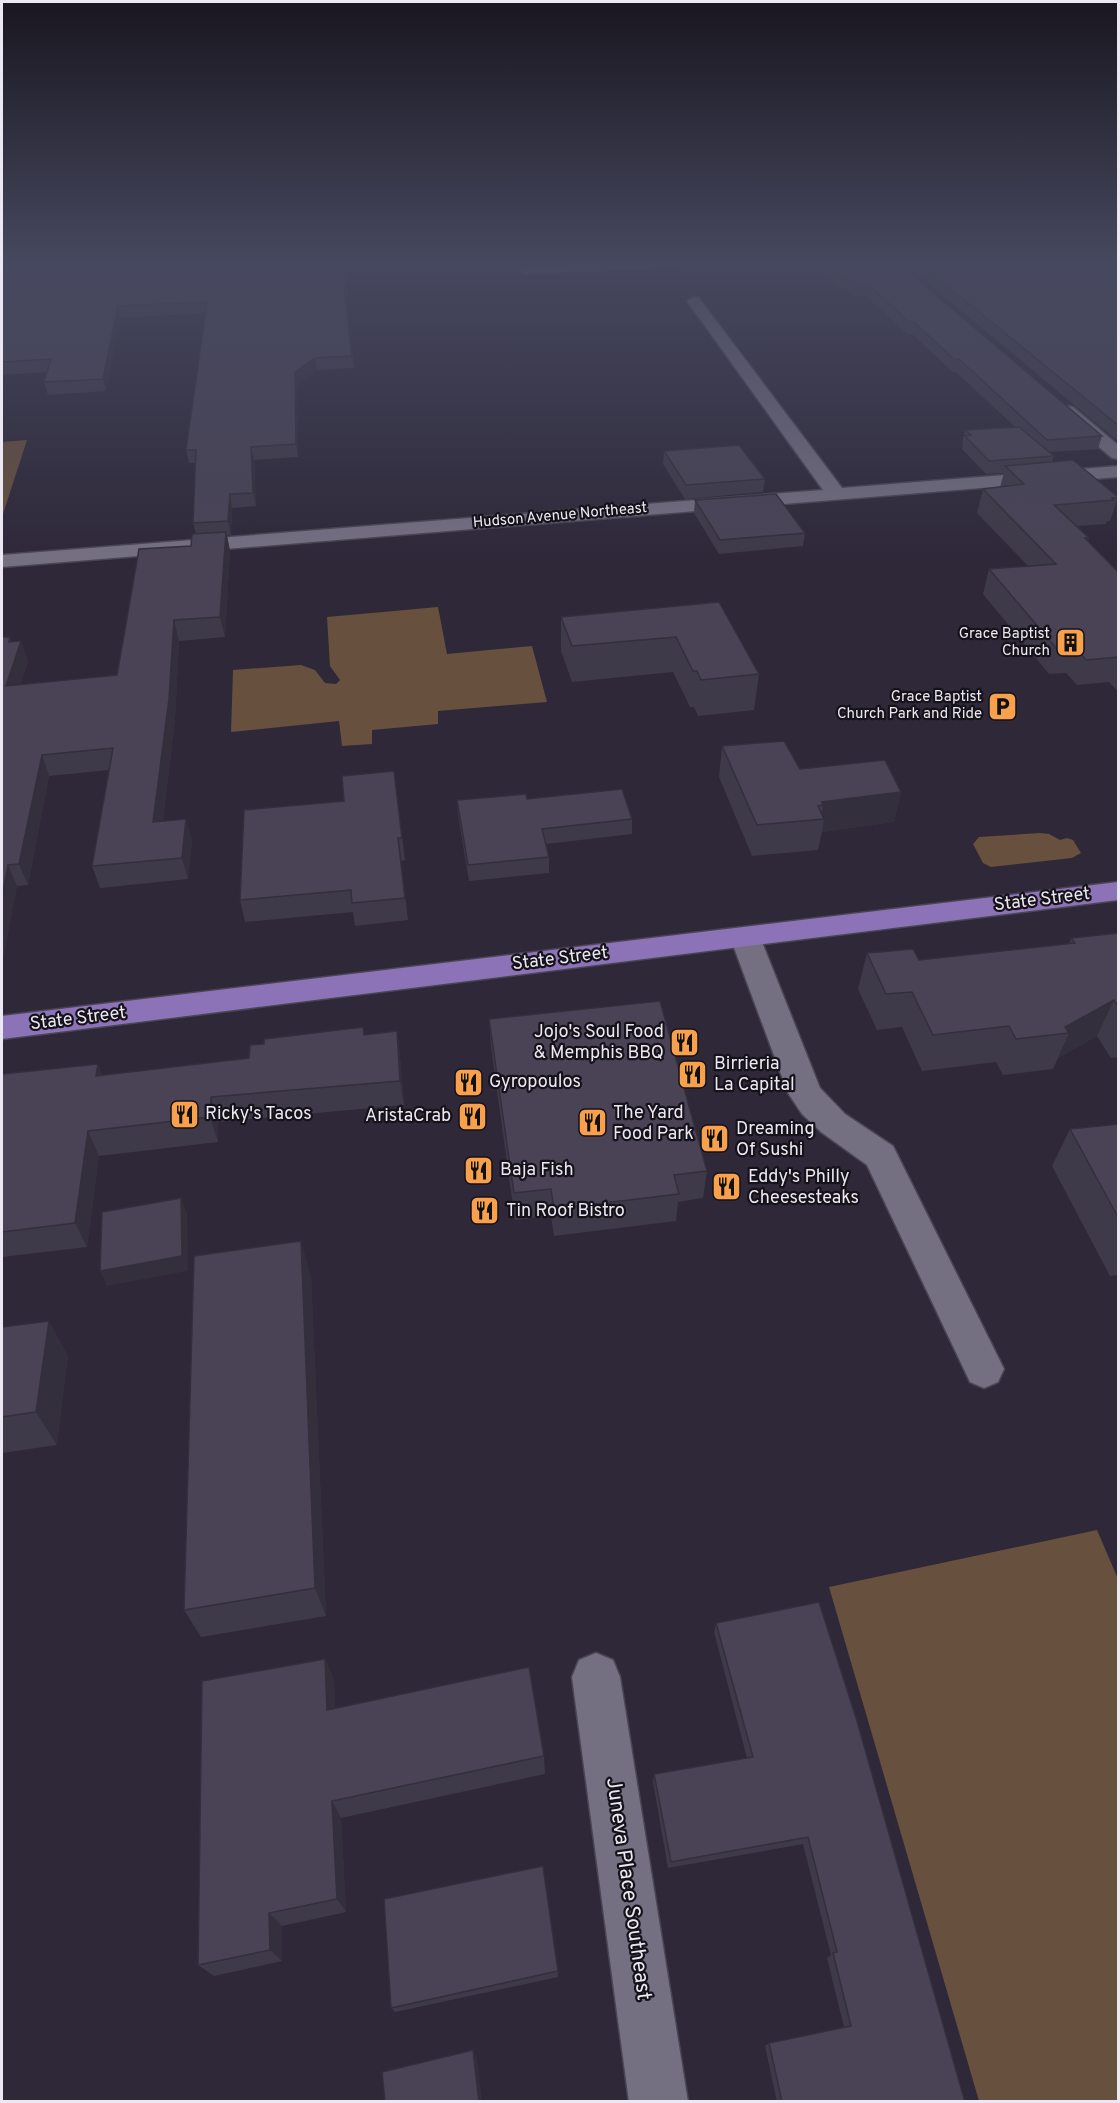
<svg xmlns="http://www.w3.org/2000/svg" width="1120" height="2103" font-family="Overpass,sans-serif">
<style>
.green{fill:#67503d}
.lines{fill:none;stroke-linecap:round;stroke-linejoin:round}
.minor-casing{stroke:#494553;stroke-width:3}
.major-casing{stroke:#494553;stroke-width:3}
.minor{fill:#756f82;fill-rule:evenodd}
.major{fill:#8c72b6;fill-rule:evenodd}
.wall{fill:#3f3a49}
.shaded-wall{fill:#332f3c}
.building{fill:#494355;stroke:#332f3c;stroke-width:1.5}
.labels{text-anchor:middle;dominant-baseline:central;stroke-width:4.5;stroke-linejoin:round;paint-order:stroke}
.far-street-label{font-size:15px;fill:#ebe8f3;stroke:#15121a}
.far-poi-label{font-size:15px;fill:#ebe8f3;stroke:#15121a;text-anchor:end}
.street-label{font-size:18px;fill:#ebe8f3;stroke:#15121a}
.poi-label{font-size:18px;fill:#ebe8f3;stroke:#15121a;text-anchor:start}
.near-street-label{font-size:21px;fill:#ebe8f3;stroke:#15121a}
</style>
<rect width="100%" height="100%" fill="#2e2839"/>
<path class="green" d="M27,440L2,517V442Z
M438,607L447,654L532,646L547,702L438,711V724L372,730V744L342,746L339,721L231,732L233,670L301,665L315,670L325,683L336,684L340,680L330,666L327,617Z
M1040,833L1049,834L1060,840L1067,838L1073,840L1081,853L1072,858L991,867L983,863L973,844L979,837Z
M1097,1530L1118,1579V2101H979L829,1587Z"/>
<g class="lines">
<defs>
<path id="minor" d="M591,263H682L675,267L526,274L519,270L526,266Z
M694,297L699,298L842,488L1118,466V477L2,567V555L823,490L687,301Z
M1067,406L1073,407L1118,445V459L1112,458L1061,415L1058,411L1061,407Z
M745,927L756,930L760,937L820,1088L845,1114L893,1146L1004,1369L998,1382L984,1388L970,1382L867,1165L821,1132L802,1114L788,1093L730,937L734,930Z
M596,1653L613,1660L620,1677L688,2102H629L572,1677L579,1660Z"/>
<path id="major" d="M1118,882V900L2,1039V1016Z"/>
</defs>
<use href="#minor" class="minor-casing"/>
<use href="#major" class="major-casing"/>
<use href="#minor" class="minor"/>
<use href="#major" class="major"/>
</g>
<path class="wall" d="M2,263L347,285L348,296H346L354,368L317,370L297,385L298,457L254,460L256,506L232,508L231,535H227L230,551L225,637L179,641L175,719L163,821L186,819L192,841L188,879L100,888L92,866L109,770L49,776L28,885L17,886L2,963V637L12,641H21L28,661L20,685L117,675L191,546L196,534L193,523L196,463H189L186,450L206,313L120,318L106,391L48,395L44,382L47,372L2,375Z
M779,263H898L1102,436L1098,449L1049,452L1054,456L1052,462L1118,497L1110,521H1107L1106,524L1077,526L1089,538L1088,541L1119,573V692L1109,682L1077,685L1066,673L1049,674L983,594L989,569L1028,566L977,513L983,489L1000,487L1004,473L986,474L962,449L963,444L962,443L965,430L1015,427L956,372H953L912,334H907L866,296H854L845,288H840L821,272L789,273Z
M904,263H1119V442Z
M664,451L765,479L763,492L685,499L663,464Z
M695,500L805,533L803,546L719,554L694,513Z
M719,602L759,674L754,710L698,716L694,707H690L673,672L572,682L561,651V617Z
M722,746L800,769L901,792L894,822L822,832L818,850L752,856L719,777Z
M394,771L405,860L401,861L408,920L355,926L353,912L245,922L240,900L344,801Z
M527,799L632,819V834L546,844L549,857V873L469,881L458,815L457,800Z
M1119,933V1057L1111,1058L1097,1036L1058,1058L1053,1069L1003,1075L996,1062L922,1071L902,1027L877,1030L858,989L867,953L919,960L1069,944L1071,938Z
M489,1019L707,1171L703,1198L678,1202L676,1221L554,1236L551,1216L515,1220L491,1047Z
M397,1031L400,1056L404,1105L218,1122V1142L99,1156L87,1247L2,1257V1074L98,1064L102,1075L249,1058L365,1035Z
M1119,1124V1275L1110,1276L1052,1166L1070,1129Z
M311,1276L326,1616L201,1637L184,1610Z
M2,1327L68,1355L57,1445L2,1453Z
M716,1623L965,2102H777L765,2046L769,2043L844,2027L827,1958L831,1955L803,1844L668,1868L653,1782L654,1774L747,1758L714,1632Z
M325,1659L334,1680L335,1708L544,1756L545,1774L341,1818L346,1912L282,1926V1961L214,1976L198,1965Z
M558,1971V1977L395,2012L391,2008Z"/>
<path class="shaded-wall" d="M118,306L120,318L106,391L103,379Z
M315,358L317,370L297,385L298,457L296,444L295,372Z
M251,447L254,460L256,506L253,493Z
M230,494L232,508L231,535L228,521Z
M226,532L230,551L225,637L220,617Z
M174,620L179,641L175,719L160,844L153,822Z
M10,637L16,654L21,641L28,661L13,707L6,686L9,642Z
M42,755L49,776L28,885L19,864Z
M901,792L894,822L822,832L824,819H821L823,805L822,802Z
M186,819L192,841L188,879L182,858Z
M8,865L17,886L2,963V897Z
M1114,1000L1097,1036L1058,1058L1069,1033L1065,1027Z
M397,1031L400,1056L404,1105L400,1081Z
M98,1064L108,1089L96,1076Z
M211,1097L218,1122V1142L210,1117Z
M88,1131L99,1156L87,1247L75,1223Z
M181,1198L187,1213L188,1271L107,1286L100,1271Z
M301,1241L311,1276L326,1616L315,1588Z
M49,1321L68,1355L57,1445L36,1412Z
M325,1659L334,1680L336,1729L327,1710Z
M332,1801L341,1818L346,1912L337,1899Z
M269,1913L282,1926V1961L270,1950Z
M473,2050L477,2057L482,2102H479Z"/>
<path class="building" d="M2,263H343L347,285H344L352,356L315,358L295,372L296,444L251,447L253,493L230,494L228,521L193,523L196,450H186L207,302L118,306L103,379L44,382L51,359L2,362Z
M825,263H898L1102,436L1047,440L959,359L955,360L914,322H909L868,284L855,285L846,277H842Z
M919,263H1119V426Z
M1019,427L1054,456L989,461L965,436L971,435L965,430Z
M739,445L765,479L686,485L664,451Z
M1073,460L1118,497L1112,498L1114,500L1054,505L1089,538H1085L1119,573V657L1086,660L1075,647L1057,649L989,569L1056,564L983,489L1024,484L1005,466Z
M776,494L805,533L720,540L695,500Z
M226,532L220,617L174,620L169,699L153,822L186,819L182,858L92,866L113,748L42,755L19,864L8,865L2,897V637H10L9,642L21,641L6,686L117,675L139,549L191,546L192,534Z
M719,602L759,674L701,680L697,671H693L676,637L572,646L561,617Z
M784,741L800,769L885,760L901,792L822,802L823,805L818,806L824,819L757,825L722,746Z
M394,771L402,838H398L405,898L352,903L351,890L240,900L244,810L344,801L342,776Z
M622,789L632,819L542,829L549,857L468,865L457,800L526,794L527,799Z
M1119,933V1008L1114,1000L1065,1027L1069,1033L1016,1039L1009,1026L933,1035L912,992L886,994L867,953L913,949L919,960L1075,943L1071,938Z
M660,1001L707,1171L674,1175L679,1194L554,1209L551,1189L514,1193L489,1019Z
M363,1027L364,1035L397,1031L400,1081L211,1097L210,1117L88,1131L75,1223L2,1232V1074L98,1064L96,1076L249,1058L250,1045L264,1044V1039Z
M1119,1124V1219L1070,1129Z
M181,1198L182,1256L100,1271L102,1212Z
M301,1241L315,1588L184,1610L194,1256Z
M49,1321L36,1412L2,1417V1327Z
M819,1602L857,1721L965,2102H782L769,2043L851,2026L833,1953L837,1952L808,1837L671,1862L654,1774L753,1757L716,1623Z
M325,1659L327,1710L529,1667L544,1756L332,1801L337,1899L269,1913L270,1950L198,1965L202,1681Z
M543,1866L558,1971L391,2008L384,1899Z
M473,2050L479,2102H385L382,2072Z"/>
<linearGradient id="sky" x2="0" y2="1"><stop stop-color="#19161f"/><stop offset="0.47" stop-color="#46485f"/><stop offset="1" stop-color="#46485f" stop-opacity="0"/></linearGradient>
<rect width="1120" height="557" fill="url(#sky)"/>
<defs>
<symbol id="building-square" viewBox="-11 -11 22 22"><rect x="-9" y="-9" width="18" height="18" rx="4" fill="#f9a04d" stroke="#15121a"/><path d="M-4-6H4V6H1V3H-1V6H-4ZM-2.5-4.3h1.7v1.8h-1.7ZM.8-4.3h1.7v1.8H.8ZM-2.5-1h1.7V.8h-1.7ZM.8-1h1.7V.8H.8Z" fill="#111"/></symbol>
<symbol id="parking-square" viewBox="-11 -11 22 22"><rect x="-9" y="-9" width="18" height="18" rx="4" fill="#f9a04d" stroke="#15121a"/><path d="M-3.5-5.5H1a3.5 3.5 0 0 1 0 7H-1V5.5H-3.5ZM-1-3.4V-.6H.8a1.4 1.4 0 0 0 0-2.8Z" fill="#111"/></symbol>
<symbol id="restaurant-square" viewBox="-11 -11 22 22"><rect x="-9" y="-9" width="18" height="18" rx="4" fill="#f9a04d" stroke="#15121a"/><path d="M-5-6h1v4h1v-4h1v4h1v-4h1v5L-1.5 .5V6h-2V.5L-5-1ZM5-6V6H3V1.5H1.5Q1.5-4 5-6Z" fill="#111"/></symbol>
</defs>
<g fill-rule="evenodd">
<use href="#building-square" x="1054" y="626" width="33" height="33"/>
<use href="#parking-square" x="986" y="690" width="33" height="33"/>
<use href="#restaurant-square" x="668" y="1026" width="33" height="33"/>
<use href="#restaurant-square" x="676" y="1058" width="33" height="33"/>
<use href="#restaurant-square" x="452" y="1066" width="33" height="33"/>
<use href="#restaurant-square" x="168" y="1098" width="33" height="33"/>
<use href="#restaurant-square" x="456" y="1100" width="33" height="33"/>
<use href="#restaurant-square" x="576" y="1106" width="33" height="33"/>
<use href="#restaurant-square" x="698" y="1122" width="33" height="33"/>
<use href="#restaurant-square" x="462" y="1154" width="33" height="33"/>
<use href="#restaurant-square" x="710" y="1170" width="33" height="33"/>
<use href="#restaurant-square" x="468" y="1194" width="33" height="33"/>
</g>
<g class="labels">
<g class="far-street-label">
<text transform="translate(560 516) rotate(-5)">Hudson Avenue Northeast</text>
</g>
<g class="far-poi-label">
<text x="1050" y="634">Grace Baptist<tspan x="1050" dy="17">Church</tspan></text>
<text x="982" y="697">Grace Baptist<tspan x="982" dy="17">Church Park and Ride</tspan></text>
</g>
<g class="street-label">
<text transform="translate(1042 900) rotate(-7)">State Street</text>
<text transform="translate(560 959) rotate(-7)">State Street</text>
<text transform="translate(78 1019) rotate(-7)">State Street</text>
</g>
<g class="poi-label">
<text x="664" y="1032" text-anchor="end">Jojo's Soul Food<tspan x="664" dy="21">&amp; Memphis BBQ</tspan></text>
<text x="714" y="1064">Birrieria<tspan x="714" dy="21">La Capital</tspan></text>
<text x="489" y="1082">Gyropoulos</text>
<text x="613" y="1113">The Yard<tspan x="613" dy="21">Food Park</tspan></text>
<text x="205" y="1114">Ricky's Tacos</text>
<text x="451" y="1116" text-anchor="end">AristaCrab</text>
<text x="736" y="1129">Dreaming<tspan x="736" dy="21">Of Sushi</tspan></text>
<text x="500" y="1170">Baja Fish</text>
<text x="748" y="1177">Eddy's Philly<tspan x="748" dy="21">Cheesesteaks</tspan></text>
<text x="506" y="1211">Tin Roof Bistro</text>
</g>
<g class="near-street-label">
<text transform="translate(628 1889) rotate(82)">Juneva Place Southeast</text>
</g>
</g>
<rect width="1120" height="2103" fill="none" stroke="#ebe8f3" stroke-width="6"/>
</svg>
